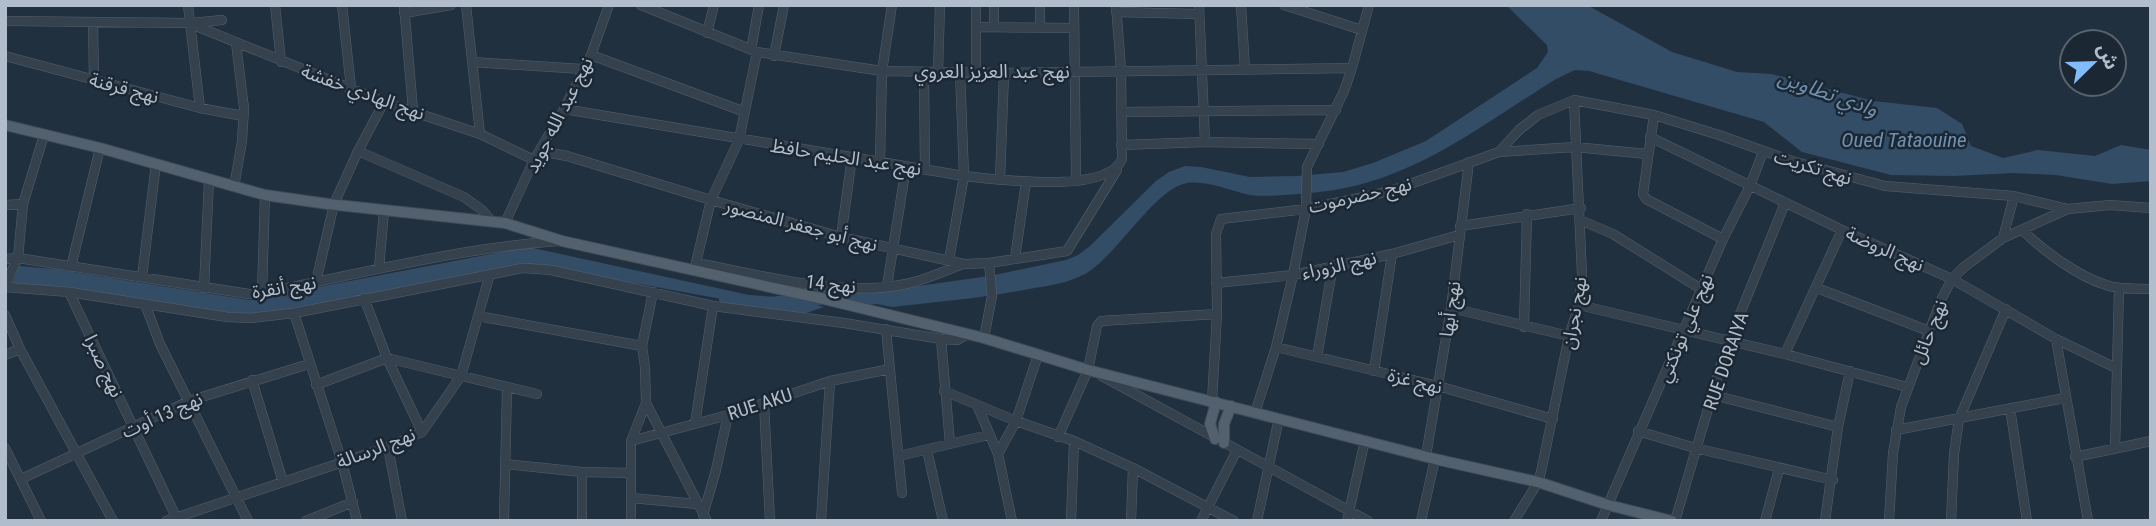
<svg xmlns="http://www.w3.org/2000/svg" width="2156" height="526" font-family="'Roboto Condensed','Noto Sans Arabic',sans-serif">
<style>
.water{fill:#344d67}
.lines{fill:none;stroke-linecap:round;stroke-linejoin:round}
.river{stroke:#344d67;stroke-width:14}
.minor-casing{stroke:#54606c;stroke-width:10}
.major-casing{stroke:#3f4b57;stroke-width:12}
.minor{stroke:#35424e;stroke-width:9}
.major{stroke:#53616f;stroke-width:10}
.labels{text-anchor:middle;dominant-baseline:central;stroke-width:5;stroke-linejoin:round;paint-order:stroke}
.street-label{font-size:19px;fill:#b1bdca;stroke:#1b2733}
.water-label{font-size:21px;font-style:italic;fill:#6f90b0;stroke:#1b2733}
</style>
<rect width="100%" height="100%" fill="#21303f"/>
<path class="water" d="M1506,5H1587L1672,52L1737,72L1772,74L1873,101L1937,108L1962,124L1971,146L2003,158L2038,150L2095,156L2121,145L2151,150V181L2112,184L2056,175L2014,173L1953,176L1891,175L1802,152L1764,122L1589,71L1575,70L1556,79C1469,133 1404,189 1298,194C1283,195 1265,197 1250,195C1231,191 1207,180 1187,183C1155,188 1117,256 1085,274C1068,283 1048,286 1029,289C983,298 938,302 892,307L877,304L867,305L818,291L890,290L989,276L1066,260L1078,255L1089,247L1156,181L1169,172L1185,166L1201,167L1250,177L1297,176L1343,172L1373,163L1426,141L1537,68L1548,52L1547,45Z
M522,248H533L749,295L790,298L824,307L803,314L541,266L273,314L236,317L68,288L12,284L19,266L54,269L250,300Z"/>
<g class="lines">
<path class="river" d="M726,299L754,306L820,298"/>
<defs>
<path id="minor" d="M188,5L200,108
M275,5L281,62
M342,5L351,88
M404,5L413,110
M466,5L480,134
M641,5L757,52L882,71L1004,73L1352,68
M1074,5L1076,180
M1199,5L1205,142
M1241,5L1245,69
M1284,5L1362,30
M1116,12L1198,14
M404,13L451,5
M5,21L191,23L222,20
M93,22L94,80
M191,24L384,102L480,134L534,160
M976,27L1074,28
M994,27V5
M1040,28V5
M707,33L714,5
M751,50L759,5
M591,55L745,112
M5,56L200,108L238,115L244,113
M774,56L784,5
M472,62L583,69
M976,71V5
M924,72L925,169
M938,72L940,5
M564,109L964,176C996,179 1108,195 1122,159L1121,69L1116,5
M1122,112L1336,110
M1654,115L1643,194L1646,199L1723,239
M1650,137L1842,230L1952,279L2056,339L2116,368
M1121,145L1205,142L1319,144
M358,151L464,197L482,210L492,222
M539,151L567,156L711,200L841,237L964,264L989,263L1067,251L1117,170
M1499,152L1519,130L1538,115L1574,100L1654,115L1719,135L1792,161L1885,186L2014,196L2068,209L2110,205L2151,208
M880,162L882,71L892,5
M1000,180L1004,73
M234,187L242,141L244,108L236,43
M5,205L23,204
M1580,220L1613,234L1701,289
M505,223L534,160L564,109L591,55L609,5
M1460,226L1581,208
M2022,230C2044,251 2077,276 2106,285C2120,290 2136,288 2151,289
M841,237L852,157
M2003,238L2014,196
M1015,258L1026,182
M5,259L18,258L249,294L262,293C361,274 458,248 559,241
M949,260L964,176L960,71
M696,263C763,275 839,298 906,284C925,280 944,271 963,264
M71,267L100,148
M695,267L711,200L739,140L757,52
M379,268L384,211
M142,277L156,164
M316,282L334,204L358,151L384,102
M1216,283L1293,275L1392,254L1459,235
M5,285L18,258L23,204L44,135
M887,286L906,167
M5,287L69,292L227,317L251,318L294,313L523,268L551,270L713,306L844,323L941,339L957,340L968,334
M204,288L209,180
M1817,288L1929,331
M69,292L176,517
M262,293L265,195
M364,298L387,358L422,432
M145,304L160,344L248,521
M1579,305L1785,354L1907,387
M1451,308L1569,336
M294,313L342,462L357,521
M5,315L20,349L113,521
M478,316L642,346
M1524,327L1527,214
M886,329L902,493
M984,338L992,296L989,263
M941,339L950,444
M2056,339L2088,521
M1276,347L1438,386L1553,419
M1785,354L1842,230
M5,355L20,349
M1317,357L1333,265
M1374,371L1392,254
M1102,376L1368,521
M252,380L283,482
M316,385L387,358L537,394
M944,391L1016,421L1074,441L1133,468L1234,521
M1713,395L1838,427
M1212,401L1217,314L1216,234L1221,219L1306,209L1374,195L1399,188L1499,152L1575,147L1647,154
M646,403L707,521
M764,403L770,521
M977,405L998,454L1012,521
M2010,408L2027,521
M1255,413L1276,347L1293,275L1306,209L1307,167L1344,91L1352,68L1369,5
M695,424L713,306
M1896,430L2065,398
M1638,431L1695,448L1833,480
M1058,437L1088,370L1097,326L1101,321L1217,314
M631,441L728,415L830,381L890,369
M388,447L402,521
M5,448L41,521
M2115,449L2119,288
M927,450L943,521
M998,454L1016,421L1038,355
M899,456L988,435
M1426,456L1451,308L1469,162
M2075,457L2151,441
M505,464L582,472L631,473
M21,479L189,401L309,364
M631,498L697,504
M703,515L716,470L728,415
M166,521L388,447L422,432L461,376L490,274
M306,521L353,502
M504,521L507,387
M582,521V472
M631,521V441L646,403L645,367L642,346L653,292
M821,521L830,381
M1071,521L1074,441
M1131,521L1133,468
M1201,521L1237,450
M1257,521L1279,418
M1347,521L1365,440
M1421,521L1435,459
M1514,521L1538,482L1541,472L1569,336L1579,305L1582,275L1574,100
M1601,521L1723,239L1750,186L1763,152
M1675,521L1725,351L1785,203
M1765,521L1779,469
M1825,521L1838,427L1850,371
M1889,521L1893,453L1901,407L1941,300L1952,279L1964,267L2003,238L2068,209
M1951,521L1954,454L1959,419L2006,309"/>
<path id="major" d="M5,125L100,148L265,195L328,204L505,223L562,241L824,299L984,338L1088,370L1435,459L1538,482L1608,505L1672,521
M1215,439L1210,424L1216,402
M1224,443V424L1231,406"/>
</defs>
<use href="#minor" class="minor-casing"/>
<use href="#major" class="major-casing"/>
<use href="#minor" class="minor"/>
<use href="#major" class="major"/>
</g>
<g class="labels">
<g class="street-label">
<text x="992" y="71">نهج عبد العزيز العروي</text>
<text transform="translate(124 88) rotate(15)">نهج قرقنة</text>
<text transform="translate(363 92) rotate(20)">نهج الهادي خفشة</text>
<text transform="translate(559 115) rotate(-63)">نهج عبد الله جويد</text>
<text transform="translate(846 157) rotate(9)">نهج عبد الحليم حافظ</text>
<text transform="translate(1813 167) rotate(17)">نهج تكريت</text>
<text transform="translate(1360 195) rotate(-13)">نهج حضرموت</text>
<text transform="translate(801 225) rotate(15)">نهج أبو جعفر المنصور</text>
<text transform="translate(1885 249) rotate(24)">نهج الروضة</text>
<text transform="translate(1339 265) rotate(-12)">نهج الزوراء</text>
<text transform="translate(831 284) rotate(6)">نهج 14</text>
<text transform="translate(284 287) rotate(-9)">نهج أنقرة</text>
<text transform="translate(1450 309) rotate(-82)">نهج أبها</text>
<text transform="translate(1574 313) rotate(-80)">نهج نجران</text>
<text transform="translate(1685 328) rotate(-67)">نهج علي تونكتي</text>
<text transform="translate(1929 332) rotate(-68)">نهج حائل</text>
<text transform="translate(1726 361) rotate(-71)">RUE DORAIYA</text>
<text transform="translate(104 366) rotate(65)">نهج صبرا</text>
<text transform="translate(1415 381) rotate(14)">نهج غزة</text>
<text transform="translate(760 404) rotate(-18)">RUE AKU</text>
<text transform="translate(162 415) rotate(-24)">نهج 13 أوت</text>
<text transform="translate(376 448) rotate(-21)">نهج الرسالة</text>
</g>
<g class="water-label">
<text transform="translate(1828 93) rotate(19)">وادي تطاوين</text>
<text x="1904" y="140">Oued Tataouine</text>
</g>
</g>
<rect width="2156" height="526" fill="none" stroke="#b1bdca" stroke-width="14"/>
<g transform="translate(2093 63) rotate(67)"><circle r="33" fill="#1b2733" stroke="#57636f" stroke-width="2"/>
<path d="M0-5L12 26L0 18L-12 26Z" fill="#81bcff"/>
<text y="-10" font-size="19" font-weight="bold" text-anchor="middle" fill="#b1bdca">ش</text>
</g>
</svg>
